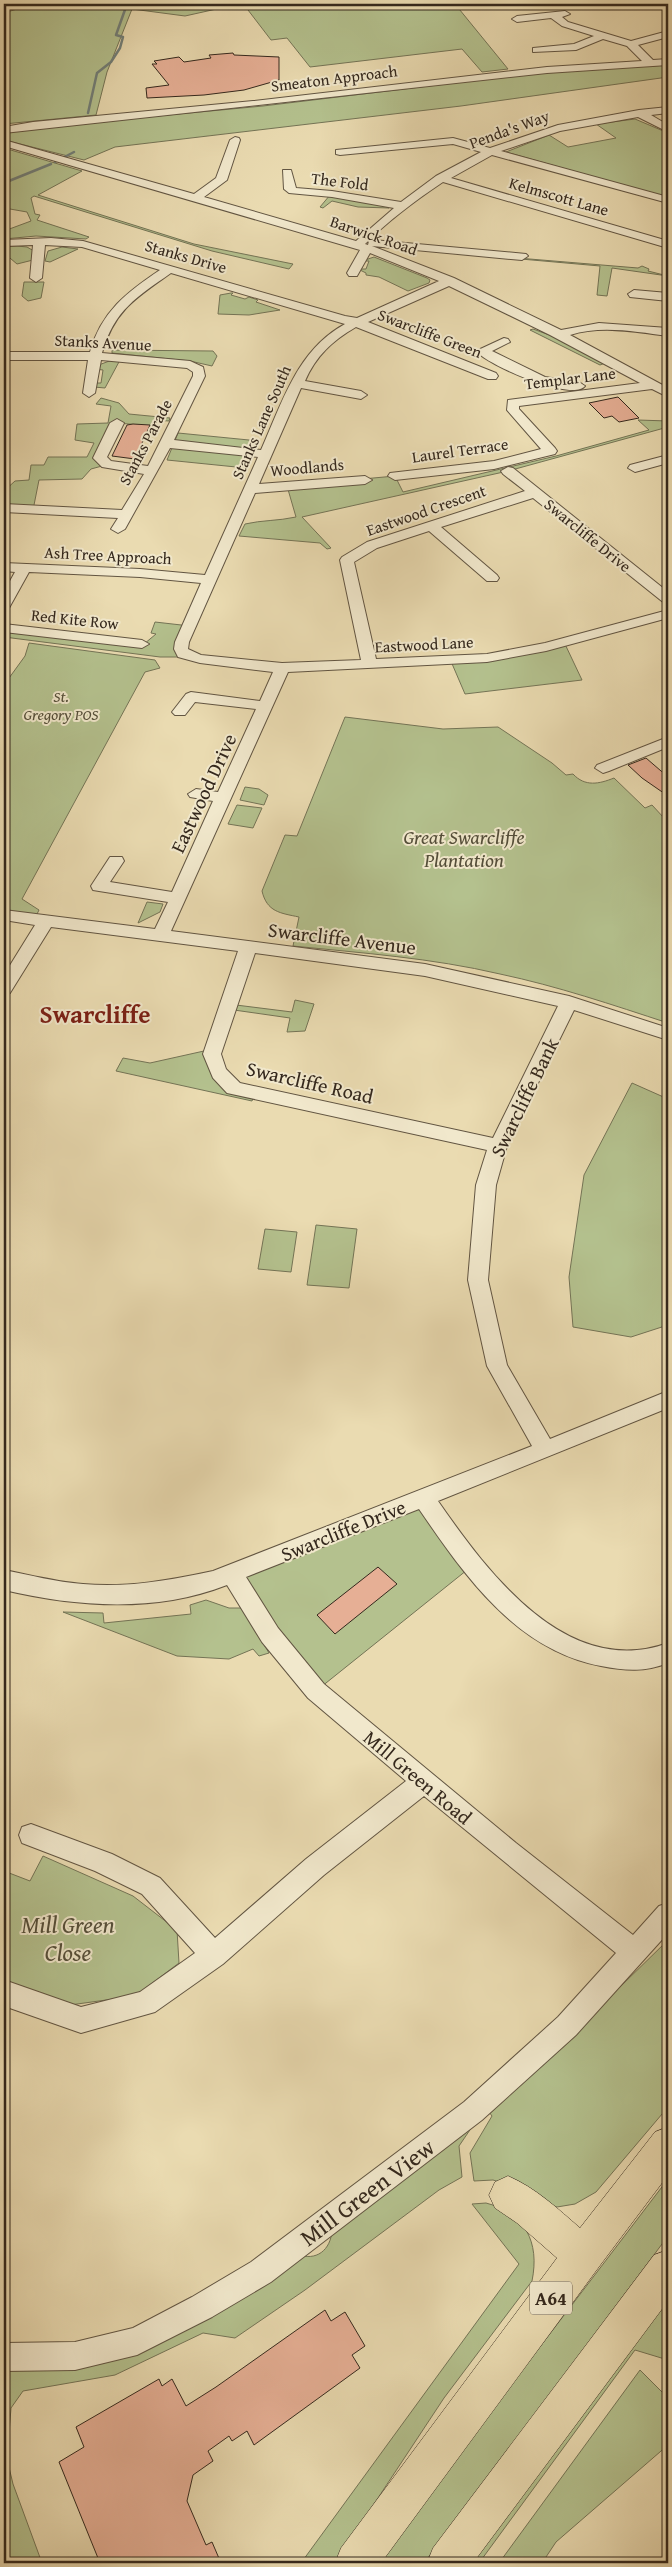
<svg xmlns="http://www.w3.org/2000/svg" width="672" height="2567" font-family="'Gentium Book Plus',serif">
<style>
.green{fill:#b4c18e;stroke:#747456}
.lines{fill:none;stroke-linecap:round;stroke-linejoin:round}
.stream{stroke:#727f79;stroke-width:2.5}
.building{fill:#e6af95;stroke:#34281d}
.minor-casing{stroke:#625542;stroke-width:2}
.highway-casing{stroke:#34281d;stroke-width:1}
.minor{fill:#f1e8cc;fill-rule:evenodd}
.highway{fill:#eadbb1;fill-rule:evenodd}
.labels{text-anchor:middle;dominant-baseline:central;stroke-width:4;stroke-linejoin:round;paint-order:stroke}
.far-street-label{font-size:16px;fill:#34281d;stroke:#f1e8cc}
.far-park-label{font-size:16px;font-style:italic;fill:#544e39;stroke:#f1e8cc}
.shield{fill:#f1e8cc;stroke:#6d6252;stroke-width:1}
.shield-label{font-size:19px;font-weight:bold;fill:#34281d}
.street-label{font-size:20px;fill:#34281d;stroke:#f1e8cc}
.park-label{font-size:20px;font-style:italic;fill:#544e39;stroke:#f1e8cc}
.near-park-label{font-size:24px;font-style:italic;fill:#544e39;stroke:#f1e8cc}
.near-street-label{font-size:24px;fill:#34281d;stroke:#f1e8cc}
.district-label{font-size:25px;font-weight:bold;fill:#7a1f14;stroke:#f1e8cc}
</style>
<rect width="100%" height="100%" fill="#eadbb1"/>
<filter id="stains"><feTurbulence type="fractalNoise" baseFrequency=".004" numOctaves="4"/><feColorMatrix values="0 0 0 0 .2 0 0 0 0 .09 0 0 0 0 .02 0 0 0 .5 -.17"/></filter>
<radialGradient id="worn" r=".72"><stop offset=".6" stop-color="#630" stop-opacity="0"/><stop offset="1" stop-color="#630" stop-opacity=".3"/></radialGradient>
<path class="green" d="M33,4H239L185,16L132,9L107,72L96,115L4,124V13Z
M252,4H455L508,69L482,72L462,49L310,67L287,38L271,40L248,10L257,7Z
M668,65V77L461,106L115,147L84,160L8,141L6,134L19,129L263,106L554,71Z
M635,119L668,133V198L506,152L549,135L568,147L616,138L596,124Z
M4,148L82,171L38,195L194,244L293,264L289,269L212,251L34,196L31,198L35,214L40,215L37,220L89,237L86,239L36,236L4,239V231L31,221L27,212L10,209L4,211Z
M330,195L383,205L389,208L358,207L332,201L323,208L320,207Z
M17,246L27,247L34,251L33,260L17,264L4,253V247Z
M62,247L78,249L50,262L45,261L48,251Z
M385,247L638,268L642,266L649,269L648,271L668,276L612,268L607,296L597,295L600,266Z
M374,257L427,278L430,280L429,283L408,291L379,277L366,275V273L358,269H366L369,261H362Z
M24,282H44L41,298L28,301L22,296Z
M231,293H233L231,295L245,299L249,297L258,300L256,302L280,310L249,315L218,314L220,295Z
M533,329L555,337L605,363L600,365L530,330Z
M112,350L213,351L217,356L212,366L190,361L112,353Z
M112,360H120L105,388L94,387L91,383H101L103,370L95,369L96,366Z
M101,398L119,403L129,414L170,418L169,421L155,420L152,426L117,423L102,466L91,469L82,479L39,480L33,510L4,508V491L15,481L29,480L31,465H44L48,457H87L94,443L75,440L77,424L108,423L111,406L96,404Z
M638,420L668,421V427L508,471L302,517L331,548L327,549L320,543L239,536L245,524C262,520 278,521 296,517L287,486L395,476L403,492L556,456L649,430Z
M178,433L259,441L246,468L167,460Z
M155,622L190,626L182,642L190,657H160L4,637V628L144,644L156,634L151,633Z
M564,642L582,680L465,694L450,659L487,658Z
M29,643L155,660L160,668L145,672L22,899L39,910L34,920L4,915V685L25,656Z
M345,717L443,729L498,727L552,763L566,775L573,774C585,787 599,784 614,778L645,808L652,805L664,818L668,819V1023C613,1005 557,986 500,974C432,958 362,953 293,946L299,917C280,913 267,912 262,891L285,835L297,836Z
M245,787L259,789L268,795L264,805L240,800Z
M237,805L262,808L253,828L228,824Z
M147,902L163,904L160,912L138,923Z
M295,1000L314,1004L305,1031L287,1032L290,1018L234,1010L236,1005L292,1012Z
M213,1049L215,1068L255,1093L252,1101L116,1071L123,1058L150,1063Z
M632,1083L668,1099V1325L631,1337L573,1327L569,1277L584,1175Z
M316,1225L357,1229L349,1288L307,1285Z
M265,1229L297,1232L291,1272L258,1269Z
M424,1498L472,1566L316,1691L232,1574Z
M206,1600L229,1608H242L269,1653L259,1656L253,1649L229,1659L177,1656L63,1612L103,1613L104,1623L191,1614L190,1605Z
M43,1856L133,1896L177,1930L179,1963L135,1996L70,2005L4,1983V1871L30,1881Z
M668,1940V2107L596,2192L575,2204L557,2207L537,2200L512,2186L493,2180L474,2181L470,2153L492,2116L486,2108L575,2031Z
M476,2121L459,2146L462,2177L439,2190L305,2290L235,2338L203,2333L115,2375L23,2391L11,2408L7,2459L13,2484L42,2563H4V2365L15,2367L66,2365L297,2254C316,2262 331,2250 332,2230Z
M668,2179V2236L424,2563H375Z
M486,2203C525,2213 540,2242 532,2281L444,2398L335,2563H301L519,2264L472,2204Z
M668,2295V2360L635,2350L479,2563H468Z
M640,2370L667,2397L668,2445L556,2542L542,2563H499Z"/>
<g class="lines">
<path class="stream" d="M88,113L97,73L111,62L120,48L123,37L116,35L127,4
M55,162L74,152
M4,183L51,164"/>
</g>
<path class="building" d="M233,53L234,55L279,57V80L244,90L204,95L147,98L146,88L169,85L152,64H157L154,61L179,57L184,62L211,58L209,55Z
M618,397L639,418L619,422L612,416L604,418L589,403Z
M133,424L150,425L135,459L112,456L127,425Z
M646,758L668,777V796L642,778L628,765Z
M378,1567L397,1584L335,1634L317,1615Z
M325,2310L331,2321L345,2312L365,2346L352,2355L360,2368L254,2445L247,2431L232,2441L229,2436L208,2451L213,2461L193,2475L187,2501L206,2545L212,2542L221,2563H100L59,2462L84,2447L76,2427L159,2379L162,2386L172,2379L186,2406L216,2387Z"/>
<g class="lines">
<defs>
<path id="minor" d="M565,11L570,14L562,17L568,22L631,41L668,31V37L638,45L653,60L668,59V65L547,73L4,133V127L33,122L253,101L547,67L642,61L627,46L603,39L576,50L533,52V48L574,44L594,36L562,26L551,18L517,22L512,19L517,16Z
M668,107V113L651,115L668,125V132L638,117L560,131L501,151L668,197V203L492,155L451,178L668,241V248L443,182C416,200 388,221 365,244L368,245L369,241L373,240L526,254L528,256L522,260L372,246L454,278L561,330L599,323L668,328V336C636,332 602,325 570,335L668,388V397L652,389L519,406V409L555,448L557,451L555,454L494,469L395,480L388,476L390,473L494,461L541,449L507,410L508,400L640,383L550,335L449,286L368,322L496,373L498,376L496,379H488L356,327C332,341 316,356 305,381L361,391L367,395L361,399L301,388L259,484L365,476L372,480L365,484L255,493L189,642L188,649L201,655L282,663L361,660L340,560L342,557L367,542L525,491L503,474L501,471L508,467L513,468L668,592V603L663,602L533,498L441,527L497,575L499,578L497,581H487L429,531L377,548L354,562L376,659L487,654L545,643L668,610V618L546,651L487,662L288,672L171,931L425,964L569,996L668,1028V1040L574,1010L507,1146L496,1185L488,1280L507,1365L550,1439L668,1391V1408L438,1501C488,1573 567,1680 668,1643V1663C645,1672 626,1671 601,1666C516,1650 465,1576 419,1509L246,1577L278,1628L324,1684L516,1843L633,1935L659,1906L668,1903V1933L576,2035L482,2120L271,2282L212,2317L137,2355L75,2370L4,2371V2343L75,2342L133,2328L192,2297L251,2262L464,2102L558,2017L616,1953L424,1796L324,1875L223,1964L155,2012L81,2033L4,2006V1980L81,2007L140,1992L195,1953L142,1894L95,1871L22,1843L19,1835L22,1827L31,1824L112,1854L160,1878L215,1938L306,1859L406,1781L308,1698L262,1642L227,1585C156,1613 76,1607 4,1590V1570C30,1575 56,1582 83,1584C127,1588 171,1580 213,1571L532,1446L487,1366L468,1280L476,1185L487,1150L227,1093L213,1078L203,1054L238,951L51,927L10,993L4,995V975L35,925L4,920V910L155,929L168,902L99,891L93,890L91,886L110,857H122L124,861L110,882L172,892L213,801L190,797L188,794L196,789L218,792L256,709L195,702L185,715H175L172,712L186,694L191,692L260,701L273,672L200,663L178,657L174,649L175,642L201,583L140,577L29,572L9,608L4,609V592L15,572L4,571V563L140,569L205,575L258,457L170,448L125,529L118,533L111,529L118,518L4,512V504L122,510L144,474L102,467L93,458L110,423L117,419L124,423L107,457L111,461L148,466L193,376V372L187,368L101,360L95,393L89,397L83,393L88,360H4V352H90C101,312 127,292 160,270L82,247L45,245L42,278L36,282L30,278L33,245L4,246V240L51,238L83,241L345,316L357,318L439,281L370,253L357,276H349L347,273L360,250L4,146V140L194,194L216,178L230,140L235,137L239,138L240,140L227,180L204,197L356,241L394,208L332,197L289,193L284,189L283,170H291L296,188L332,191L401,202L436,176L481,152L453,144L340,155L336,154V150L453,138L490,148L558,125L639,110ZM171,273L345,324C297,350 282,403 261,450L174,440L205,376L203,367L190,361L102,353C114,310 137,297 171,273ZM255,953L425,976L558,1006L493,1138L240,1083L226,1069L221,1054Z
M634,290L668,293V301L630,297L628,294Z
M504,338L508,339L510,342L492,351L545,377L579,382L585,386C572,402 487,365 476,351Z
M668,455V463L635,472L628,468L630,465Z
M4,624L142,640L149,644L142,648L4,632Z
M668,737V747L609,771L603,773L595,768L597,765Z"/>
<path id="highway" d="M668,2127V2175L601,2264L381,2563H335L341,2548L557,2258L517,2223L495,2208L489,2195L495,2182L508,2176C536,2188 558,2209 580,2228L655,2132Z
M668,2250V2301L473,2563H427L433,2548L654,2255Z"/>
</defs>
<use href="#minor" class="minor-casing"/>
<use href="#highway" class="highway-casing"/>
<use href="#minor" class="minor"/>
<use href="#highway" class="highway"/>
</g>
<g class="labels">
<g class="far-street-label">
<text transform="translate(334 78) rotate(-7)">Smeaton Approach</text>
<text transform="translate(509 129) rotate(-20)">Penda's Way</text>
<text transform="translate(340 181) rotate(7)">The Fold</text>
<text transform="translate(559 196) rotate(16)">Kelmscott Lane</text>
<text transform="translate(374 235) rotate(19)">Barwick Road</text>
<text transform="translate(186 256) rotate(16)">Stanks Drive</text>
<text transform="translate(430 333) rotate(21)">Swarcliffe Green</text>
<text transform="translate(103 342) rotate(3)">Stanks Avenue</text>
<text transform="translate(570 378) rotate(-7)">Templar Lane</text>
<text transform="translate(261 422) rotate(-66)">Stanks Lane South</text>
<text transform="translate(145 442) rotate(-62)">Stanks Parade</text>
<text transform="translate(460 450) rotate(-8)">Laurel Terrace</text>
<text transform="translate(307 467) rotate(-5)">Woodlands</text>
<text transform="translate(426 510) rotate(-19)">Eastwood Crescent</text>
<text transform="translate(588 535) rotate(39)">Swarcliffe Drive</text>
<text transform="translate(108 555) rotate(3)">Ash Tree Approach</text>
<text transform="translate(75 619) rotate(6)">Red Kite Row</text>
<text transform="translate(424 644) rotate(-3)">Eastwood Lane</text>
</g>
<g class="far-park-label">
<text x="61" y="696">St.<tspan x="61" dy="18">Gregory POS</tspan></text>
</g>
<rect class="shield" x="530" y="2281.5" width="42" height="33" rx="4"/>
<g class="shield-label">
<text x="551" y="2298">A64</text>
</g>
<g class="street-label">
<text transform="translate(203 793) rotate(-65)">Eastwood Drive</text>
<text transform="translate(342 938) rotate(7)">Swarcliffe Avenue</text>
<text transform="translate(310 1082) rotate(13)">Swarcliffe Road</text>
<text transform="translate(524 1097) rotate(-64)">Swarcliffe Bank</text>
<text transform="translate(343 1530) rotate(-22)">Swarcliffe Drive</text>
<text transform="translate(418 1777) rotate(40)">Mill Green Road</text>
</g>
<g class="park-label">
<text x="464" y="836">Great Swarcliffe<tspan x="464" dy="23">Plantation</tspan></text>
</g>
<g class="near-park-label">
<text x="68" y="1924">Mill Green<tspan x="68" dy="28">Close</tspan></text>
</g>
<g class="near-street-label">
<text transform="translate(367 2192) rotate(-37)">Mill Green View</text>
</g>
<g class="district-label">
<text x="95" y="1014">Swarcliffe</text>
</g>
</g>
<rect width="672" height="2567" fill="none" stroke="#eadbb1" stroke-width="20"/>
<rect x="5" y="5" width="662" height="2557" fill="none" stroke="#34281d" stroke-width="2.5"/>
<rect x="10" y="10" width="652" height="2547" fill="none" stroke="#34281d"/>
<rect width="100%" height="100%" filter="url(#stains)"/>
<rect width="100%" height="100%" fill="url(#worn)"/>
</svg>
